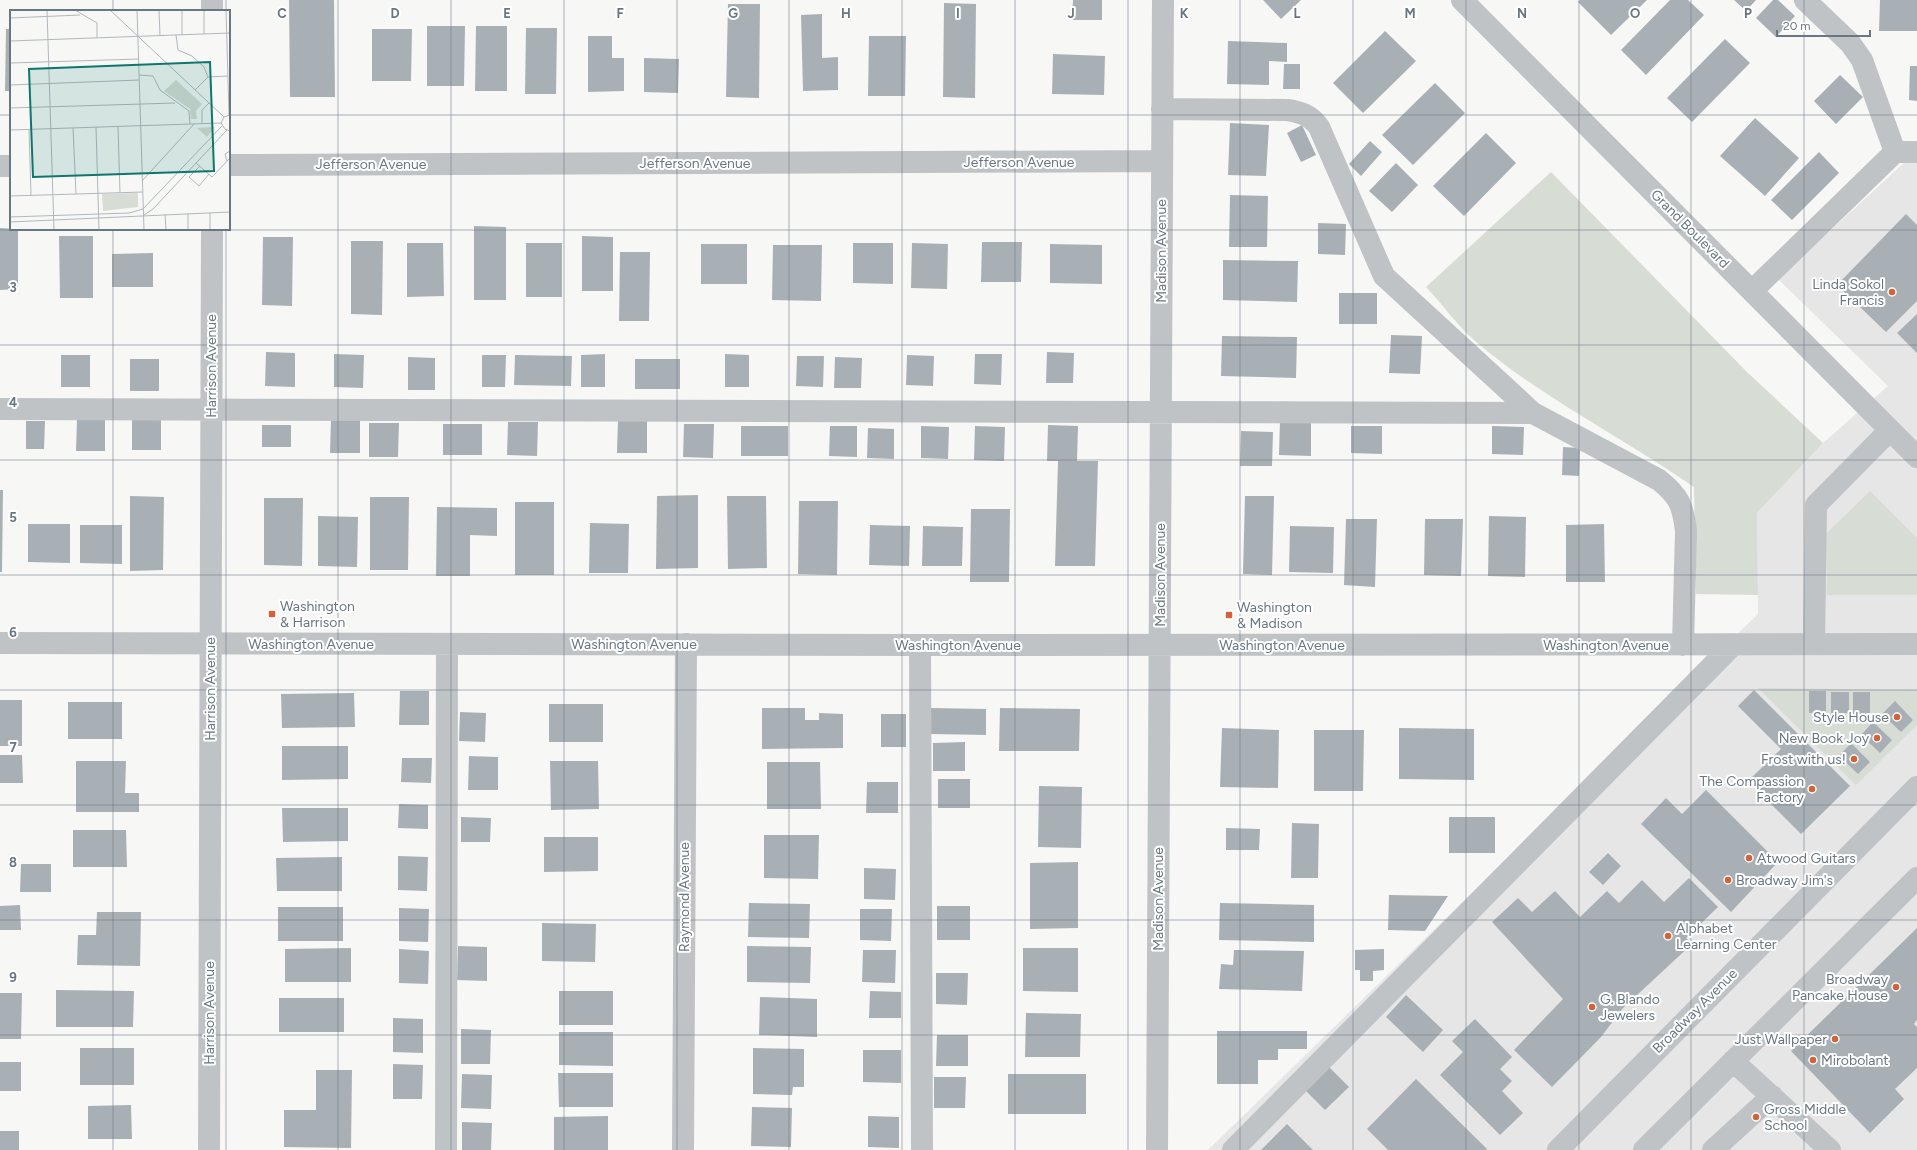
<svg xmlns="http://www.w3.org/2000/svg" width="1917" height="1150" font-family="Figtree,sans-serif">
<style>
.built{fill:#e5e6e5}
.green{fill:#d7dcd4}
.building{fill:#a9b0b5}
.lines{fill:none;stroke-linecap:round;stroke-linejoin:round}
.minor{stroke:#bfc3c6;stroke-width:22}
.grid{fill:none;stroke:#697783;stroke-width:1;stroke-opacity:0.55}
.poi-dot{fill:#d1633b;stroke:#fff;stroke-width:1.5}
.labels{text-anchor:middle;dominant-baseline:central;stroke-width:4;stroke-linejoin:round;paint-order:stroke}
.street-label{font-size:14px;fill:#697783;stroke:#fff}
.poi-label{font-size:14px;fill:#697783;stroke:#fff;text-anchor:start}
.inset-road{fill:none;stroke:#b1b8bd;stroke-width:1}
.view{fill:#0f766e;fill-opacity:0.15;stroke:#0f766e;stroke-width:2}
.inset-edge{fill:none;stroke:#697783;stroke-width:2}
.grid-label{font-size:13px;text-anchor:middle;font-weight:bold;fill:#697783;stroke:#fff;stroke-width:4;stroke-linejoin:round;paint-order:stroke}
</style>
<rect width="100%" height="100%" fill="#f7f7f5"/>
<path class="built" d="M1906,161H1917V1150H1208L1758,614L1757,513L1823,443L1888,386L1778,279Z"/>
<path class="green" d="M1551,172L1748,373L1823,443L1757,513L1758,595L1696,594L1694,487C1622,437 1542,398 1475,341C1457,325 1442,304 1426,287Z
M1870,491L1917,538V595H1827L1826,534Z
M1758,688L1917,690V725L1856,785Z"/>
<path class="building" d="M289,0H334L335,97H290Z
M1073,0H1102V20H1072Z
M1263,0H1301L1281,19Z
M1580,0H1647L1611,35L1578,2Z
M1670,0H1688L1704,15L1646,75L1621,50Z
M1734,0H1756L1746,11Z
M1773,0H1778L1795,16L1776,37L1756,18Z
M1880,0H1917V31H1879Z
M944,3L976,4L975,98L943,97Z
M728,4H760L759,98L726,97Z
M822,14V58L838,57V90L803,91L801,15Z
M427,26H465L464,86H427Z
M476,26H507V91H475Z
M526,28H557L556,94H525Z
M6,29H11V91H5Z
M372,29H412L411,81H372Z
M1385,31L1416,61L1363,113L1333,83Z
M588,36H612V58H624V91L588,92Z
M869,36H906L905,96H868Z
M1725,39L1750,63L1692,122L1667,98Z
M1228,41L1287,43V62L1269,61V85L1227,84Z
M1053,54L1105,56L1104,95L1052,94Z
M644,58L679,59L678,93L644,92Z
M1284,64H1300V89H1283Z
M1910,66H1917V101L1909,100Z
M1840,75L1863,97L1836,124L1814,101Z
M1435,83L1465,113L1413,165L1382,135Z
M1755,118L1799,158L1765,196L1720,156Z
M1230,123L1269,125L1266,176L1228,175Z
M1302,125L1316,155L1301,162L1287,133Z
M1486,133L1516,163L1464,216L1433,186Z
M1370,141L1382,152L1361,176L1349,164Z
M1819,152L1839,173L1792,220L1771,200Z
M1396,163L1418,185L1392,212L1369,191Z
M1230,195L1268,196L1267,247H1229Z
M1906,214L1917,225V301L1886,332L1837,285Z
M1318,223L1346,224L1345,255L1318,254Z
M474,226L506,227V300H474Z
M0,228L18,229V289L0,290Z
M59,236H93V298H60Z
M582,236L613,237V291H582Z
M263,237H293L292,306L262,305Z
M351,241H383L382,315L351,314Z
M982,242H1022L1021,282H981Z
M407,243H443L444,296L407,297Z
M526,243H562V297H526Z
M853,243H893V284L853,283Z
M912,243L948,244L947,289L911,288Z
M701,244H747V284H701Z
M1050,244L1102,245V284L1050,283Z
M773,245H822L821,301L772,300Z
M620,252H650L649,321H619Z
M153,253V287H112V254Z
M1223,260L1298,261L1297,302L1223,300Z
M1339,293H1377V324H1339Z
M1917,314V353L1897,333Z
M1391,335L1422,336L1420,374L1389,373Z
M1222,336L1297,337L1296,378L1221,376Z
M266,352L295,353V387L265,386Z
M1047,352L1074,353L1073,383H1046Z
M334,354L364,355L363,388L334,387Z
M605,354V387H581V355Z
M725,354L749,355V387H725Z
M975,354H1002L1001,385L974,384Z
M61,355H90V387H61Z
M482,355H506L505,387H482Z
M515,355L572,356L571,386L514,385Z
M907,355L934,356L933,386L906,385Z
M797,356H824L823,387L796,386Z
M408,357L435,358V390H408Z
M835,357L862,358L861,388H834Z
M130,359H159V391H130Z
M635,359H680V389H635Z
M132,418H161V450H132Z
M77,419H105V451H76Z
M331,419H360V453H330Z
M618,419L647,420V453H617Z
M1280,420L1311,421V456L1279,455Z
M26,421H45L44,449H26Z
M508,422H538L537,456L507,455Z
M369,423H399L398,457H369Z
M443,424H482V455H443Z
M684,424H714L713,458L683,457Z
M262,425H291V447H262Z
M1048,425L1078,426L1077,461H1098L1095,566H1055L1058,461H1047Z
M741,426H788V456H741Z
M830,426H857V457L829,456Z
M921,426L949,427L948,459L921,458Z
M975,426L1005,427L1004,461L974,460Z
M1351,426H1382V454L1351,453Z
M1492,426L1524,427L1523,455L1492,454Z
M868,428L894,429V459L867,458Z
M1241,431L1273,432L1272,466H1240Z
M1563,447L1580,448L1579,476L1562,475Z
M0,490H3L2,572H0Z
M698,495V568L656,569L657,496Z
M130,496L164,497L163,570L130,571Z
M727,496H766L767,568L728,569Z
M1245,496H1274L1272,575L1243,574Z
M370,497H409L408,570H370Z
M264,498H303L302,566L264,565Z
M799,501H838L837,575L798,574Z
M515,502H554V575H515Z
M437,507L497,508V536L470,535V576H436Z
M971,509H1010L1009,582H970Z
M318,516L358,517L357,567L318,566Z
M1489,516L1526,517L1525,577L1488,576Z
M1346,519H1377L1375,587L1344,585Z
M1425,519H1463L1461,576L1424,575Z
M590,523L629,524L628,573H589Z
M28,524H70V563L28,562Z
M1604,524L1605,582H1566V525Z
M80,525H122V564L80,563Z
M870,525L910,526L909,566L869,565Z
M923,526L963,527L962,566H922Z
M1290,526L1334,527L1333,573L1289,572Z
M1754,690L1850,786L1801,834L1748,781L1781,749L1738,706Z
M400,691H429V725H399Z
M1809,691H1826V713H1809Z
M1831,692H1849V713H1831Z
M1853,692H1870V714H1853Z
M354,693L355,727L282,728L281,694Z
M0,700H22V746H0Z
M1895,701L1913,720L1901,732L1882,714Z
M68,702H122V739H68Z
M549,704H603V742H549Z
M762,708H805V720H819V713L843,714V748L762,749Z
M931,708L986,709V735L931,734Z
M1000,708L1080,709L1079,751H999Z
M460,712L486,713L485,742L459,741Z
M881,714H906V747H881Z
M1873,722L1892,740L1880,753L1861,735Z
M1222,728L1279,730L1278,788L1220,787Z
M1399,728L1474,729V780L1399,779Z
M1314,730H1364L1363,791H1314Z
M965,742V771H933V743Z
M1851,743L1870,762L1858,774L1839,756Z
M282,746H348V779L282,780Z
M0,755H22L23,783H0Z
M469,756L498,757V790H468Z
M402,758H432L431,783L401,782Z
M76,761H126L125,793H139V812H76Z
M550,761H598L599,809L551,810Z
M767,762H820L821,809H767Z
M938,779H970V808H938Z
M867,782H898V813H866Z
M1039,786L1082,787L1081,848L1038,847Z
M1706,790L1778,862L1731,912L1641,824L1666,798L1682,814Z
M399,804L428,805V829L398,828Z
M282,808H348V841L283,842Z
M461,817L491,818L490,842H461Z
M1449,817H1495V853H1449Z
M1292,823L1319,824L1318,878H1291Z
M1226,828L1260,829L1259,850H1226Z
M73,830H126L127,867H73Z
M764,835H819L818,879L764,878Z
M544,837H598V871L544,872Z
M1608,853L1621,866L1603,885L1589,872Z
M398,856L428,857L427,891L398,890Z
M342,857V891H277L276,858Z
M1078,862V928L1030,929V863Z
M21,864H51V892H20Z
M864,868L896,869L895,900L864,899Z
M1689,878L1718,907L1686,938L1692,944L1623,1008L1601,1037L1552,1087L1514,1050L1563,999L1492,922L1518,898L1532,912L1555,891L1580,917L1607,891L1619,903L1642,880L1664,902Z
M1389,895L1448,896L1425,931L1388,930Z
M749,903L810,904L809,938L748,937Z
M1220,903L1314,905V942L1219,940Z
M20,905L21,930H0V906Z
M937,906H970V940H937Z
M278,907H343V941H278Z
M399,908L429,909L428,942L399,941Z
M860,909H892L891,941L860,940Z
M97,912H141L140,966L77,965L78,935H96Z
M542,923L596,924L595,962L542,961Z
M1917,928V1020L1914,1024L1917,1027V1068L1895,1089L1904,1099L1870,1133L1791,1051Z
M458,946L487,947V981L457,980Z
M747,946L811,947L810,983L747,982Z
M351,948V982H285V949Z
M1023,948H1078V992L1023,991Z
M399,949L429,951L428,984L399,983Z
M1384,949V970L1373,971V981H1360V970H1355V950Z
M863,950H896L895,983L862,982Z
M1234,950L1304,951L1302,991L1219,989L1221,964L1233,965Z
M936,973H968L967,1005L936,1004Z
M56,990L134,991L133,1027H56Z
M559,991H613V1025H559Z
M870,991L901,992V1018H869Z
M0,993H22L21,1039H0Z
M1406,995L1443,1030L1423,1052L1386,1017Z
M760,997L817,999V1037L759,1035Z
M279,998H344V1032H279Z
M1026,1013L1081,1014L1080,1057H1025Z
M393,1018L423,1019V1053L393,1052Z
M1475,1019L1512,1057L1500,1069L1512,1081L1502,1091L1523,1113L1500,1135L1440,1075L1463,1052L1452,1041Z
M461,1029L491,1030L490,1064H461Z
M1217,1031H1307V1049H1278V1060H1258V1084H1217Z
M559,1032H613V1066L559,1065Z
M937,1035H968V1066H936Z
M80,1048H134V1085H80Z
M753,1048L804,1049V1087H793L792,1095L753,1094Z
M863,1050H901V1083L863,1082Z
M0,1062H21V1091H0Z
M393,1064L423,1065L422,1099H393Z
M1327,1065L1349,1087L1325,1110L1303,1088Z
M316,1070H352L351,1148L284,1147V1110H316Z
M558,1073H613V1107H559Z
M462,1074L492,1075L491,1109L461,1108Z
M1008,1074H1086V1114H1008Z
M934,1077H966L965,1108H934Z
M1416,1079L1487,1149L1486,1150H1388L1367,1129Z
M131,1105L132,1139H88V1106Z
M752,1107L792,1108L791,1147L751,1146Z
M608,1116V1150H554V1117Z
M868,1116L899,1117V1148L868,1147Z
M462,1122L492,1123L491,1150H462Z
M1287,1124L1313,1150H1261Z
M0,1131H19V1150H0Z"/>
<g class="lines">
<path class="minor" d="M1462,0L1917,457
M1805,0L1850,43L1862,60L1895,152
M212,11V0
M1162,109L1287,110C1301,112 1310,115 1319,127L1384,276L1533,413L1659,480C1679,496 1683,505 1686,531L1683,645
M229,165L1162,161
M0,166H11
M1752,291L1895,152H1917
M0,409L1533,413
M0,643L920,645L1917,644
M1814,644L1816,505L1890,430
M920,645L922,1150
M1733,1061L1830,1150
M209,1150L212,229
M446,1150L447,644
M683,1150L686,644
M1157,1150L1163,0
M1233,1150L1733,645
M1558,1150L1917,787
M1644,1150L1917,878
M1713,1150L1772,1096"/>
</g>
<path class="grid" d="M113,0V11M226,0V11M338,0V1150M451,0V1150M564,0V1150M677,0V1150M789,0V1150M902,0V1150M1015,0V1150M1128,0V1150M1240,0V1150M1353,0V1150M1466,0V1150M1579,0V1150M1691,0V1150M1804,0V1150M0,115H11M229,115H1917M113,229V1150M226,229V1150M0,230H1917M0,345H1917M0,460H1917M0,575H1917M0,690H1917M0,805H1917M0,920H1917M0,1035H1917"/>
<g class="poi-dot">
<circle cx="1892" cy="292" r="4"/>
<rect x="268" y="610" width="8" height="8" rx="2"/>
<rect x="1225" y="611" width="8" height="8" rx="2"/>
<circle cx="1897" cy="717" r="4"/>
<circle cx="1877" cy="738" r="4"/>
<circle cx="1854" cy="759" r="4"/>
<circle cx="1812" cy="789" r="4"/>
<circle cx="1749" cy="858" r="4"/>
<circle cx="1728" cy="880" r="4"/>
<circle cx="1668" cy="936" r="4"/>
<circle cx="1896" cy="987" r="4"/>
<circle cx="1592" cy="1007" r="4"/>
<circle cx="1835" cy="1039" r="4"/>
<circle cx="1813" cy="1060" r="4"/>
<circle cx="1756" cy="1117" r="4"/>
</g>
<g class="labels">
<g class="street-label">
<text x="1019" y="162">Jefferson Avenue</text>
<text x="695" y="163">Jefferson Avenue</text>
<text x="371" y="164">Jefferson Avenue</text>
<text transform="translate(1690 229) rotate(45)">Grand Boulevard</text>
<text transform="translate(1161 251) rotate(-90)">Madison Avenue</text>
<text transform="translate(211 366) rotate(-90)">Harrison Avenue</text>
<text transform="translate(1160 575) rotate(-90)">Madison Avenue</text>
<text x="311" y="644">Washington Avenue</text>
<text x="634" y="644">Washington Avenue</text>
<text x="958" y="645">Washington Avenue</text>
<text x="1282" y="645">Washington Avenue</text>
<text x="1606" y="645">Washington Avenue</text>
<text transform="translate(210 689) rotate(-90)">Harrison Avenue</text>
<text transform="translate(684 897) rotate(-90)">Raymond Avenue</text>
<text transform="translate(1158 899) rotate(-90)">Madison Avenue</text>
<text transform="translate(1695 1011) rotate(-45)">Broadway Avenue</text>
<text transform="translate(209 1013) rotate(-90)">Harrison Avenue</text>
</g>
<g class="poi-label">
<text x="1884" y="284" text-anchor="end">Linda Sokol<tspan x="1884" dy="16">Francis</tspan></text>
<text x="280" y="606">Washington<tspan x="280" dy="16">&amp; Harrison</tspan></text>
<text x="1237" y="607">Washington<tspan x="1237" dy="16">&amp; Madison</tspan></text>
<text x="1889" y="717" text-anchor="end">Style House</text>
<text x="1869" y="738" text-anchor="end">New Book Joy</text>
<text x="1846" y="759" text-anchor="end">Frost with us!</text>
<text x="1804" y="781" text-anchor="end">The Compassion<tspan x="1804" dy="16">Factory</tspan></text>
<text x="1757" y="858">Atwood Guitars</text>
<text x="1736" y="880">Broadway Jim's</text>
<text x="1676" y="928">Alphabet<tspan x="1676" dy="16">Learning Center</tspan></text>
<text x="1888" y="979" text-anchor="end">Broadway<tspan x="1888" dy="16">Pancake House</tspan></text>
<text x="1600" y="999">G. Blando<tspan x="1600" dy="16">Jewelers</tspan></text>
<text x="1827" y="1039" text-anchor="end">Just Wallpaper</text>
<text x="1821" y="1060">Mirobolant</text>
<text x="1764" y="1109">Gross Middle<tspan x="1764" dy="16">School</tspan></text>
</g>
</g>
<g transform="translate(10 10)">
<rect width="220" height="220" fill="#f7f7f5"/>
<path d="M166,70L192,94L186,101L187,109H181L180,99L154,81ZM201,117H205L197,127L187,118ZM128,183V197L93,201L92,184Z" fill="#d7dcd4"/>
<path class="inset-road" d="M37,0L44,220M65,0L87,13V28M100,0L214,107M127,0L134,220M149,0L150,26M172,0V25M194,0V24M216,0L219,105M0,8L70,5M166,25L168,40L182,46L194,57L198,67M0,31L220,23M0,53L129,49M129,65L143,66L150,80L179,101L180,114M0,75L129,70M185,80L198,67L218,66M0,98L165,93M220,105L214,107L211,113L215,119L220,121M192,114V100L199,93M86,117L89,220M108,117L110,183M63,118L66,184M19,119L21,186M0,120L211,113M217,151L215,144L220,141M186,153L202,167L220,148M190,156L179,167L189,176L199,164M132,171L184,114M0,186L133,182M178,203V220M200,203V220M155,204L156,220M134,205L143,199L217,120M0,207L119,203L133,199L212,116M0,212L220,202"/>
<path class="view" d="M200,52L204,161L23,167L19,59Z"/>
<rect width="220" height="220" class="inset-edge"/>
</g>
<g class="grid-label">
<text x="282" y="18">C</text>
<text x="395" y="18">D</text>
<text x="507" y="18">E</text>
<text x="620" y="18">F</text>
<text x="733" y="18">G</text>
<text x="846" y="18">H</text>
<text x="958" y="18">I</text>
<text x="1071" y="18">J</text>
<text x="1184" y="18">K</text>
<text x="1297" y="18">L</text>
<text x="1410" y="18">M</text>
<text x="1522" y="18">N</text>
<text x="1635" y="18">O</text>
<text x="1748" y="18">P</text>
<text x="13" y="292">3</text>
<text x="13" y="407">4</text>
<text x="13" y="522">5</text>
<text x="13" y="637">6</text>
<text x="13" y="752">7</text>
<text x="13" y="867">8</text>
<text x="13" y="982">9</text>
</g>
<path d="M1777 30v6h93v-6" fill="none" stroke="#697783" stroke-width="2"/>
<text x="1783" y="30" font-size="12" fill="#697783" stroke="#ffffff" stroke-width="3" paint-order="stroke">20 m</text>
</svg>
